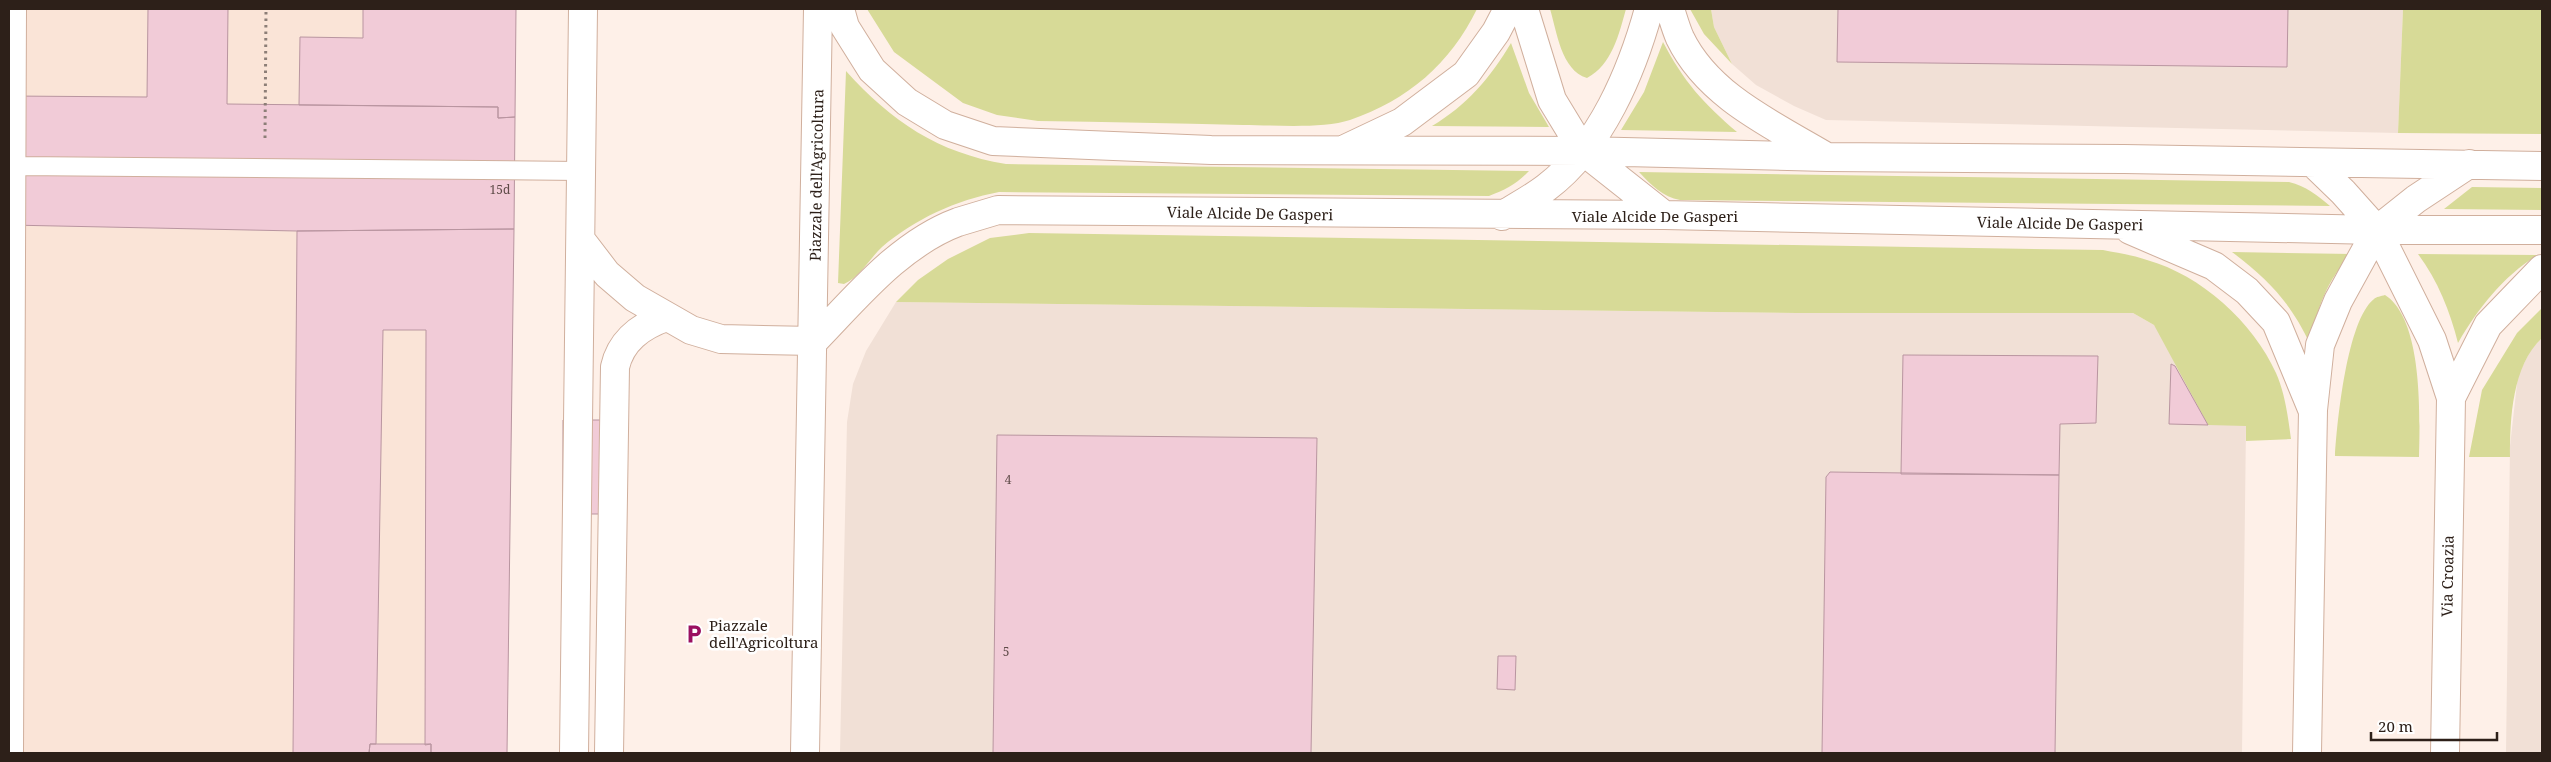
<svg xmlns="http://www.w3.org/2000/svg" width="2551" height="762" font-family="'Noto Serif',serif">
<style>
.commercial{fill:#fae4d7}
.built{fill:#f1e0d6}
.green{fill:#d7da97}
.building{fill:#f1cbd7;stroke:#b995a0}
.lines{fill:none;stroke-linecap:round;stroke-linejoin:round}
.service-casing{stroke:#d0af9d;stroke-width:20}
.minor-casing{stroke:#d0af9d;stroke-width:30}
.path{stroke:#8c7e77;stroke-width:3;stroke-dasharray:2.5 4;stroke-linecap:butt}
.service{stroke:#fff;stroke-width:18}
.minor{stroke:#fff;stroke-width:28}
.labels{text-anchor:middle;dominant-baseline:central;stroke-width:5;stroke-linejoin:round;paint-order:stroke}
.number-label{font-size:12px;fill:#5e4b48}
.street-label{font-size:15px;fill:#2d2019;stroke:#fff}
.poi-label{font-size:15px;fill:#2d2019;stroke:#fff;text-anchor:start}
</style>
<rect width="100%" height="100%" fill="#fef0e8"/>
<path class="commercial" d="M9,9H516L507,753H9Z"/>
<path class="built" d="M1711,9H2403L2398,133L1826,120L1794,106L1756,85L1732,64L1714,27Z
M896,302L1797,313H2133L2154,325L2246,426L2242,753H840L847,422L853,384L866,351Z
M2542,338V753H2506L2510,446L2518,375L2532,348Z"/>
<path class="green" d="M867,9H1477C1450,64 1408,100 1350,120C1323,129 1272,125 1243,125C1175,123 1106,122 1038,121L997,115L963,103L894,52Z
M1550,9H1626C1619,34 1612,65 1587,78C1561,70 1557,32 1550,9Z
M1690,9H1711L1714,27L1732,64L1704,34Z
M2403,9H2542V134L2398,133Z
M1663,42C1684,82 1703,103 1737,132L1621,130L1644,92Z
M1511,43L1529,93L1549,127L1432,126C1466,106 1491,77 1511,43Z
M846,71C891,121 938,153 1006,164L1529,171C1517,184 1505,190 1489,196L999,192C956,200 915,219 882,247C870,258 860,277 844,284L838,283Z
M1639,172L2289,182C2306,186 2317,195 2330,206L1680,200C1663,197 1651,185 1639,172Z
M2472,187L2542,188V210L2444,209Z
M1029,233L2103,250C2117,253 2133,255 2147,260C2201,275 2253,322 2276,373C2285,393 2288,417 2291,439L2246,441V426L2208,425L2154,325L2133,313H1797L896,302L918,280L948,259L990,238Z
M2232,252L2353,254C2326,279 2317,310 2310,344C2291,303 2268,279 2232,252Z
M2418,254L2537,255C2502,278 2479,307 2458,343C2450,311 2438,281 2418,254Z
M2385,295C2423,319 2420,416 2419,457L2335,456C2337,422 2347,320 2374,299C2376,297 2381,296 2385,295Z
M2542,308V338C2512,366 2510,418 2510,457H2469L2482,390L2517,333Z"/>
<path class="building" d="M148,9H228L227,104L498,107V118L515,117L514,229L297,231L9,225V96L147,97Z
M363,9H516L515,117L498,118V107L299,105L300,37L363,38Z
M1838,9H2288L2287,67L1837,62Z
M514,229L507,753H431V744L425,745L426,330H383L376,744H370L369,753H293L297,231Z
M1903,355L2098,356L2096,423L2060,424L2059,475L1901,474Z
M2171,364L2175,366L2208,425L2169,424Z
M563,420H614V514H563Z
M997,435L1317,438L1311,753H993Z
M1830,472L2059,475L2055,753H1822L1826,477Z
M1498,656H1516L1515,690L1497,689Z
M370,744H431V753H369Z"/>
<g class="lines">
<defs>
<path id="service" d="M17,166L581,171
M14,753L17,9"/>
<path id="minor" d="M840,9L845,27L872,70L907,102L945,125L993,141L1211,150L1583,151L1827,157L2124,159L2542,166
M1524,9L1552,100L1583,151L1664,215
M1670,9C1673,18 1676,29 1680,38C1708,96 1773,125 1825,156
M1345,149L1402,122L1466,74L1496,32L1508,9
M2313,163L2343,192L2377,230L2432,340L2451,398L2445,753
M1502,216C1517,206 1533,198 1547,187C1601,146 1632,71 1649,9
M2130,230L2214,266L2247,291L2276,322L2312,409
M581,240L607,274L635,298L691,330L721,339L814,341
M814,341C856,298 899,244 958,222C971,218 985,214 998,210L1664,215L2377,230H2542
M2451,398L2488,325L2542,269
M574,753L583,9
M609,753L615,367C621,340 641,326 666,317
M805,753L818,9
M2307,753L2313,410L2320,345L2338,301L2377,230L2416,199L2469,164"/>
</defs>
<use href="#service" class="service-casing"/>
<use href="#minor" class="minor-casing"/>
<path class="path" d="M265,138L266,9"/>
<use href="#service" class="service"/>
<use href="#minor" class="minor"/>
</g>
<defs>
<symbol id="parking-bare" viewBox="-9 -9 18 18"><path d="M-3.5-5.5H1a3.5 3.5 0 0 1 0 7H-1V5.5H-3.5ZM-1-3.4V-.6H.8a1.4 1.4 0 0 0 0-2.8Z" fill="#9a1061" stroke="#fff" stroke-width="2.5" paint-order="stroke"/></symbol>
</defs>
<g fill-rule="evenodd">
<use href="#parking-bare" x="680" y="620" width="28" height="28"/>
</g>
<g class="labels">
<g class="number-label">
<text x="500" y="189">15d</text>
<text x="1008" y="479">4</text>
<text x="1006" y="651">5</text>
</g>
<g class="street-label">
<text transform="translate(816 175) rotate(-89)">Piazzale dell'Agricoltura</text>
<text transform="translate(1250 213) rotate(1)">Viale Alcide De Gasperi</text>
<text x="1655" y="216">Viale Alcide De Gasperi</text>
<text transform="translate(2060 223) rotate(1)">Viale Alcide De Gasperi</text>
<text transform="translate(2447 576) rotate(-89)">Via Croazia</text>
</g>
<g class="poi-label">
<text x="709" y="625">Piazzale<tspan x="709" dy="17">dell'Agricoltura</tspan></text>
</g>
</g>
<rect width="2551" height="762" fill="none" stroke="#2d2019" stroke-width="20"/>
<path d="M2371 732v8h126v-8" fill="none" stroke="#2d2019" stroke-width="2.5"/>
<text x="2378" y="732" font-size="15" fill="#2d2019" stroke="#ffffff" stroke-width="4" paint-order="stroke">20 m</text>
</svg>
